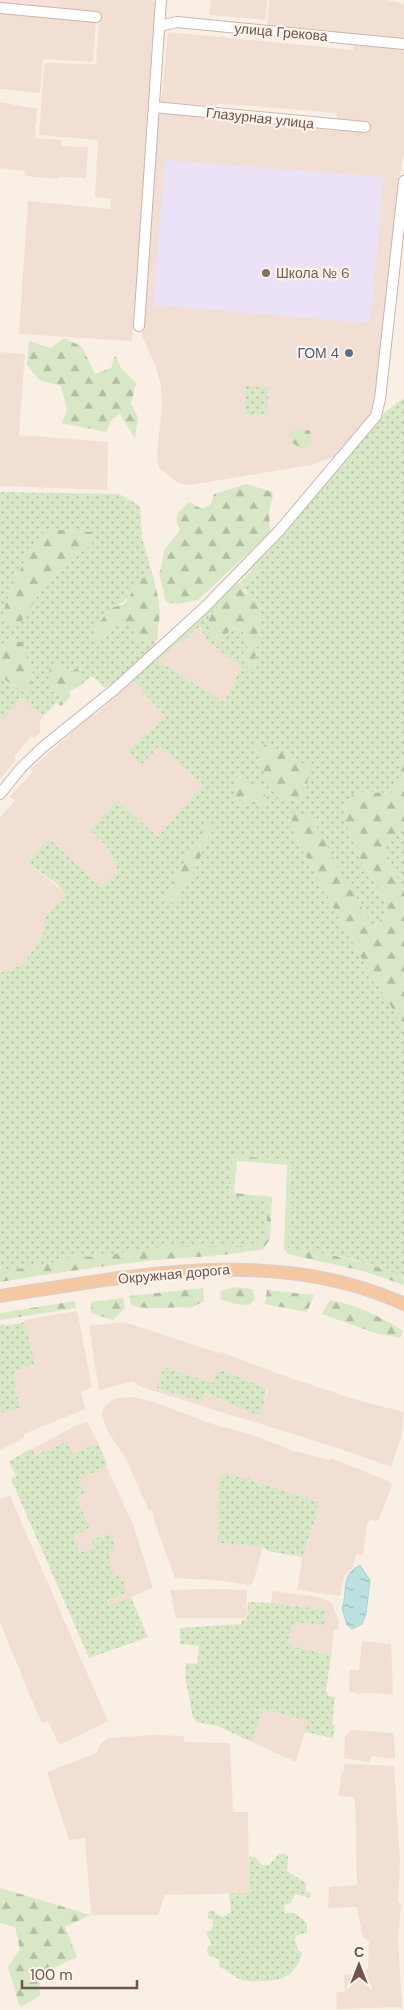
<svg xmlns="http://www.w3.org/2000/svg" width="404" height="2010" font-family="'DM Sans',sans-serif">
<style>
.residential{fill:#f1dfd4;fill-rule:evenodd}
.commercial{fill:#fadeda}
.education{fill:#ece2f7}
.green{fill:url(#green-dots);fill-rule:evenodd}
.forest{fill:url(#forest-firs)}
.water{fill:url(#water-ripples);stroke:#a3d3d3}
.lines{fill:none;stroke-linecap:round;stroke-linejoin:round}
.minor-casing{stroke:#cbb5ad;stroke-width:12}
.major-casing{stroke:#d7cfcd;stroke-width:14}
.minor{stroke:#fff;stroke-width:10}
.major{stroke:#f4c8a3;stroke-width:12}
.education-dot{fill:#8d6e63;stroke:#fdf3eb;stroke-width:2}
.service-dot{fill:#5c6f8a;stroke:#fdf3eb;stroke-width:2}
.labels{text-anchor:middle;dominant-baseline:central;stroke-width:4.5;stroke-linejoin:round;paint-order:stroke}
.street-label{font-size:14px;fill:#71544d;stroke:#fdf3eb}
.education-label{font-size:14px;fill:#785e54;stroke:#fdf3eb;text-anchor:start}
.service-label{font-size:14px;fill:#4e5e75;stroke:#fdf3eb;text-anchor:end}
</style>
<defs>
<pattern id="green-dots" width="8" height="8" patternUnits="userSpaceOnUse" patternTransform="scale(1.25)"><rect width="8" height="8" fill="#d8e7c5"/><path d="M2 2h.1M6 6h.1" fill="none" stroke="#b4bea2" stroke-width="1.8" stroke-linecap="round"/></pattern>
<pattern id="forest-firs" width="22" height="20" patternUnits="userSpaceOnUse" patternTransform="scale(1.25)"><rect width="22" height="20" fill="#d8e7c5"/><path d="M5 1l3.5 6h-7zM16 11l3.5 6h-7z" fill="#b4bea2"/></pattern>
<pattern id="water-ripples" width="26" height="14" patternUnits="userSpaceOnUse" patternTransform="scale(1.25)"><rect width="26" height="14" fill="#bbe2e1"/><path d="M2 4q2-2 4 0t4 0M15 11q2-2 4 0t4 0" fill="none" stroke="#9cbab9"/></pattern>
</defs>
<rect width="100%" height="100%" fill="#faefe5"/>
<path class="residential" d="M60,0H152L157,4L132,341L19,334L28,201L110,209L111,199L95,197L98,140L39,135L44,63L96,64L99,16L59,12Z
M211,0H267L266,20L209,15Z
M269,0H387L404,4V40L267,26Z
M0,14L96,21L93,62L43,59L40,93L0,89Z
M168,32L353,50L355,42L404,48V153L398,184L374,412L343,449L333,457L312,465L190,485L178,483L159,468L157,456L162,405L161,387L156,367L142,336L158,110L335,131L337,113L242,105L217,104V106L161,102Z
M0,102L37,109L35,138L61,140V146L88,147L86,178L59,177L58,179L25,176L24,171L0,168Z
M0,352L25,354L19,435L108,442L107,490L0,486Z
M199,626L205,638L241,668L224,702L157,661Z
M133,681L165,716L128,751L159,746L203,784L158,837L117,800L90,830L107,847L120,873L101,887L49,840L27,862L65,893V899L45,918L43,933L24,964L0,973V817L15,801L10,796L33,772L31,769L93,713L95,715Z
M20,698L44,716L40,721V732L35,738L31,736L14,757L16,760L0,779V717L4,720Z
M77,1311L91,1382L92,1387L81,1392L85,1409L24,1434V1438L0,1450V1413L21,1406L17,1394L15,1370L35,1364L24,1320Z
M124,1322L218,1353L219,1351L279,1374L360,1401L404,1412L401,1437L391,1467L341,1449L141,1387L133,1381L99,1390L89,1326ZM164,1367L213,1383L223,1371L267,1388L268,1391L258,1415H256L210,1394L204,1393L202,1402L158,1388Z
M132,1397L154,1402L212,1424L253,1435L291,1450L329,1460L330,1458L389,1481L392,1486L378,1521L370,1520L367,1524L363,1555L356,1554L353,1567L344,1576L340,1596L297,1590L304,1545L307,1546L317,1515V1501L253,1481L249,1475L248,1479L224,1473L219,1512L218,1543L263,1547L253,1583L250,1585L216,1580L175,1578L154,1520L152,1509L149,1511L126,1459L107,1430L102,1415L104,1406L117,1398Z
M87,1422L98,1443L73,1454L35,1456L32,1449L77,1425Z
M106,1466L133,1524L153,1588L110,1606L108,1600L121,1581L113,1577L110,1561L108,1553L112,1534L92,1539L93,1548L79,1553L73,1537L80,1533L77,1498L85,1492L79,1480Z
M10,1496L108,1721L59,1745L48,1721L42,1723L38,1715L0,1622V1499Z
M212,1589L247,1590L246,1618H176L170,1590Z
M273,1591L319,1597L331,1602L339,1621L338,1630H334L331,1655L294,1647L288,1641L295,1622L326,1610L274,1603L271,1601Z
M362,1641L391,1644L393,1694L360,1693L359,1695L349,1691L350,1670H359Z
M263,1709L308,1721L296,1762L252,1742Z
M356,1730L394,1733L395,1759L372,1756L369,1762L344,1758L345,1736L351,1731Z
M152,1735L184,1736V1742L230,1743L233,1812H248L249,1893L165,1895L158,1915H91L85,1838L69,1840L47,1772L97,1753L100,1744L108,1738Z
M344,1764L394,1766L400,1863L398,1902L401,1904L398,1939L402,2007L337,2009L336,1993L345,1991L344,1975L362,1973L368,1968L369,1941L363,1937L357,1907L328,1908L329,1887L357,1885L355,1801L352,1797L338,1796L342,1773L345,1769Z"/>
<path class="commercial" d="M0,0H60L59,12L0,6Z"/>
<path class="education" d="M165,160L384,177L370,323L153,305Z"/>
<path class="green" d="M246,386L268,388L267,415L245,414Z
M404,398V755L400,756V780L392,793L359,792L351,796L343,815L358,856L386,901L385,913L373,928L349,887L292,813V824L298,842L356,949L404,1028V1277L350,1258L287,1248L290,1160L233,1156L229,1195L268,1199L266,1239L255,1246H171L90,1257L74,1254L59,1262L0,1272V973L24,964L43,933L44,918L66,895L57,884L27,862L49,839L101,887L119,872L107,847L90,830L117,800L158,837L203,784L159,746L141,765L128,751L165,716L133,681L289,528L384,413ZM258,563L260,566L242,586L261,611L254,670L246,664L248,644L242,630L230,628L224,641L238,582ZM200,626L205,638L241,668L224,702L158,661ZM255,745L311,768L301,801L279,798L264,772ZM202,826L195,870L163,899L169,893L189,853L196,851Z
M0,492L119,494L140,506L142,538L152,573C132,584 132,601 111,608L98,644L119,624L135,626L137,640L153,639L158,629C160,654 124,675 105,688L92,676L81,685L82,671L68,673L60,666L50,684L62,696L44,716L20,698L4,720L0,717V677L25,692L33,676L30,665L14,639L0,645ZM46,529L94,532L63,567L2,617C10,589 27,550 46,529Z
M404,827V891L395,874L383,843Z
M25,1322L35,1364L15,1371L17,1394L21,1407L0,1413V1325L4,1324L5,1326Z
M164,1367L213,1383L217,1372L223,1371L267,1388L261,1413L256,1415L210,1394L204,1393L202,1402L157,1388Z
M67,1441L73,1454L98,1443L107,1464L106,1466L79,1480L85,1492L77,1498L89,1528L74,1537L79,1553L93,1548L92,1539L112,1534L115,1550L109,1553L113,1576L121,1575V1580L124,1581L125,1593L108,1600L109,1605L131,1597L148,1637L89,1658L11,1479L16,1476L9,1461L29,1450L32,1449L35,1456Z
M224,1473L248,1479L249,1475L253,1481L317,1501V1515L302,1557L268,1551L263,1547L218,1543L219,1477Z
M248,1602L274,1603L326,1610L324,1625L295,1622L288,1640L294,1647L331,1655L326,1691L329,1696L335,1697L332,1724L335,1725L333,1738L305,1732L308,1721L263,1709L252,1742L218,1726L196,1722L193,1717L185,1676L186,1663L197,1664L199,1646L180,1644V1628L241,1624L242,1620L247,1619Z
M279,1854H286L288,1857L287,1871L306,1883V1891L311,1893L310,1898L295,1894L291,1903L284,1905L285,1913H295L307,1923V1933L297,1935L295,1939L298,1950L302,1953C301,1963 292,1974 283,1978C276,1981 246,1983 239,1979C232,1975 227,1970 219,1967V1959L209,1956L207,1949L211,1944L206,1932L212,1929L213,1920L208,1918V1912L213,1910L218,1915L223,1917L231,1912L229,1893H249V1856L255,1857L262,1865H269Z"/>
<path class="forest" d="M65,338L82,347L95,374L111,368L115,356L121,368L136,383L131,404L138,417L135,439L120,414L112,419L106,432L62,423L67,409L61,386L39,380L27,365L29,341L50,348Z
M299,428L310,431L312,444L303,449L292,443L290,433Z
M247,484L272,492L273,496L269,512L270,533L198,600L178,604L166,602L159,573C164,565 161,557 165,549C169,542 176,538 180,529C172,516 179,512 189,502L202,509L211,504L214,494Z
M46,529L94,532L97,536L92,544L47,581L20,624L11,626L2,617C10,589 27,550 46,529Z
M258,563L261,566L242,586L246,594L255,596L261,611L254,670H248L246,664L248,644L242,630L230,628L224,641L219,644L209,633V616Z
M152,573C158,594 165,619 153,639L142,642L137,640L135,626L119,624L98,644L92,641L94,630L111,608L124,604L141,579Z
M14,639L26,645V659L33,667L31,687L25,692L0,677V645Z
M51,665L60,666L68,673L76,669L82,671L81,685L70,691V697L61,706L57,703L62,696L51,691L50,684L52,678L49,672Z
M257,741L312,768L301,801L278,798L264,772L255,745Z
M404,755V827L383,843L395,874L404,891V1028L356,949L298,842L292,824V812L312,818L349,887L374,928L385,913L386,901L358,856L343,815L351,796L358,792L392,793L400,780V756Z
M240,775L249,783L262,787L268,804H246L233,801L235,779Z
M210,821L213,825L195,870L175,903H165L163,899L169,893L189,853L196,851L202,826Z
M233,1156L290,1160L288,1248C330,1253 364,1261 404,1277V1285L367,1272L288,1254L284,1249L287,1165L237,1161L234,1193L272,1197L270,1239L263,1249C224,1257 184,1257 145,1261C96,1267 48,1274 0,1282V1272L59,1262L74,1254L90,1257L171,1246H255L266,1238L268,1200L228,1195Z
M236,1287L253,1289L255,1299L249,1305L235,1304L220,1299L221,1291Z
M203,1288L204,1301L191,1308C172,1305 149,1312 131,1305L129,1296Z
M267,1290L314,1295L307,1312L265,1304Z
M123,1298L125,1308L113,1320L91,1313V1302Z
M330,1300C357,1305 380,1316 403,1331L400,1338L375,1333L322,1314Z
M75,1301L76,1308L0,1320V1313Z
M0,1888L91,1915L65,1927L77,1957L39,1975L40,1996L20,2007L8,1967L20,1949L15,1927L0,1923Z"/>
<path class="water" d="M360,1565L370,1580L366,1614L362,1624L352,1629L347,1625L342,1608C347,1597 342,1583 351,1572C353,1568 357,1568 360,1565Z"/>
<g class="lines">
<defs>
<path id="minor" d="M0,8L96,17
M159,26L177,22L404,44
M154,107L365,127
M139,326L161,0
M0,794L21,768L43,747L115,689L205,607L279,531L376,416L380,399L404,181"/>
<path id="major" d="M0,1296C133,1276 276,1245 404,1304"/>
</defs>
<use href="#minor" class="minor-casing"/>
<use href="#major" class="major-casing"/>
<use href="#minor" class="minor"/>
<use href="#major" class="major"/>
</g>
<circle class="education-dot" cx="266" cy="273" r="5"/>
<circle class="service-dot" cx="349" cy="353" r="5"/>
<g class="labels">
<g class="street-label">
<text transform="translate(281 32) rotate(5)">улица Грекова</text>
<text transform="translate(260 118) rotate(6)">Глазурная улица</text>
<text transform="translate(174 1274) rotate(-5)">Окружная дорога</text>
</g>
<g class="education-label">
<text x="276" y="273">Школа № 6</text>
</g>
<g class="service-label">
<text x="339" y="353">ГОМ 4</text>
</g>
</g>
<g transform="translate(359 1965)" stroke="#fdf3eb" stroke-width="4" paint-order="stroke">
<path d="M0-4L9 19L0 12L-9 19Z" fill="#71544d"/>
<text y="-8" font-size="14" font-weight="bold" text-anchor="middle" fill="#71544d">С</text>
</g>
<path d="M22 1980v8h115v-8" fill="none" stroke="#71544d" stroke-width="2.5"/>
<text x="30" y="1980" font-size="15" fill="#71544d" stroke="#fdf3eb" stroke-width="4" paint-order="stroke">100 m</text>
</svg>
